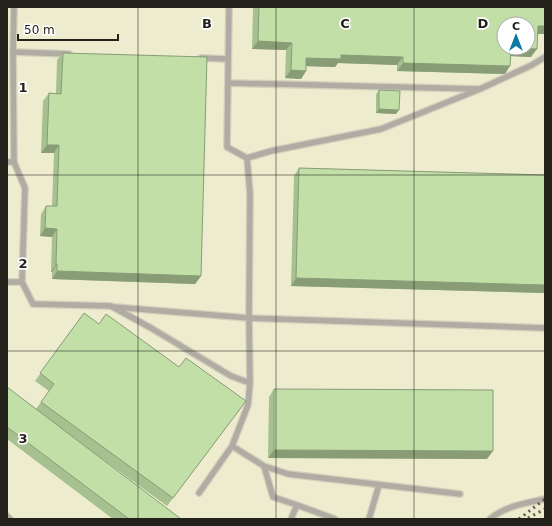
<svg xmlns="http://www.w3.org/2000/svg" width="552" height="526" font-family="'DejaVu Sans',sans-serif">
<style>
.built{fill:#edecce;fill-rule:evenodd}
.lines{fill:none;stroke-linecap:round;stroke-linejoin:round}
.service-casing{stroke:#d2d1bd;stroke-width:8}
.service{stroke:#b0aba3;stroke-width:5.5}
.rail{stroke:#5e5d51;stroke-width:3;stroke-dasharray:2 4;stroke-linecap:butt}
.wall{fill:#a7c090}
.shaded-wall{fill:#889c76}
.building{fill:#c2dfa8;stroke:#889c76}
.grid{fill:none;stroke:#23221a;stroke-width:1;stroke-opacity:0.55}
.grid-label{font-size:13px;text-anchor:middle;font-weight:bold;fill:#23221a;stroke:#fff;stroke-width:3.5;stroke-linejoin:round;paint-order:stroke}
</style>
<rect width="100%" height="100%" fill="#f9f8e1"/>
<path class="built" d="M7,7H545V519H7ZM504,24H528V48H504Z"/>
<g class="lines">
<defs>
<path id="service" d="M14,7L13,52L14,162L25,188L22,282L33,304L111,306L151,328L231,376L250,383
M13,52L69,54
M201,58L228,59
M228,83L478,89
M247,158L271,151L381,129L480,89L532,65L545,57
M7,162H14
M7,282H22
M114,307L249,318L545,328
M232,446L264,466L288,474L460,494
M264,466L273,497L297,505
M199,493L232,446L248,405L250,383L249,318L250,194L247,158L227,147L229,7
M7,516L10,519
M291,519L297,505L335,519
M369,519L379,485
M490,519C505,506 526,503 545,499"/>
</defs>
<use href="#service" class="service-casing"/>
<use href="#service" class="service"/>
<path class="rail" d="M528,518L545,509
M519,519L545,499"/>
</g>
<path class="wall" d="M253,7H545V34H537L531,57L511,56L505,74L397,71V65L338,63L335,67L306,66V71L301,79L285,78L286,50L252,49Z
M63,53L201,276L195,284L52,279V272H51L52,237L40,236L41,214L46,206H52L54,153H41L43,101L49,93H56L57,60Z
M379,90L396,114L376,113V94Z
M299,168L545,175V293L291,286L294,176Z
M84,313L99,324L179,367L246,401L167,506L90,450L181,519H113L7,439V387L36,409L49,391L35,381Z
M274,389L487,459L268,458L269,397Z"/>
<path class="shaded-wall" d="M538,26H545V34H532Z
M258,41L292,43L286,50L252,49Z
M511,48L537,49L531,57L505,56Z
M341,55L403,57L397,65L338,63L335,67L301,66L306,58Z
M403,63L510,66L505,74L397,71Z
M291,70L306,71L301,79L285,78Z
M379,109L399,110L396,114L376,113Z
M47,145H59L54,153H41Z
M45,228L57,229L52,237L40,236Z
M56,264H57L52,272H51Z
M57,271L201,276L195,284L52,279Z
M296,278L545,285V293L291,286Z
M274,450L493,451L487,459L268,458Z"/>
<path class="building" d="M259,7H545V26H538L537,49L515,48H528V24H504V48H511L510,66L403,63V57L341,55V59L306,58V71L291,70L292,43L258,41Z
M63,53L207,57L201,276L57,271V264H56L57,229L45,228L46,206H57L59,145H47L49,93L61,94Z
M379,90L400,91L399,110L379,109Z
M299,168L545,175V285L296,278Z
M84,313L99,324L106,314L179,367L186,358L246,401L173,498L41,402L54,384L40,373Z
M7,387L181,519H129L7,427Z
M274,389L493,390V451L274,450Z"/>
<path class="grid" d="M138,7V519M276,7V519M414,7V519M7,175H545M7,351H545"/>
<g class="grid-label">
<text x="207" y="28">B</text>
<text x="345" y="28">C</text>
<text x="483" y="28">D</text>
<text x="23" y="92">1</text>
<text x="23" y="268">2</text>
<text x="23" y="443">3</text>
</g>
<rect width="552" height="526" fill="none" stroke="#23221a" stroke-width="16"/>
<g transform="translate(516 36)"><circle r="19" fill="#ffffff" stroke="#a7a7a3"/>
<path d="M0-3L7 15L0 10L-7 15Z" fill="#0b7aa3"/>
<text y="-6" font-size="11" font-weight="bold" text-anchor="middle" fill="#23221a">С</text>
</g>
<path d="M18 34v6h100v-6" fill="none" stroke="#23221a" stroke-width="2"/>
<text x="24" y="34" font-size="12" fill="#23221a" stroke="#ffffff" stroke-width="3" paint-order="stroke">50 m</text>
</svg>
